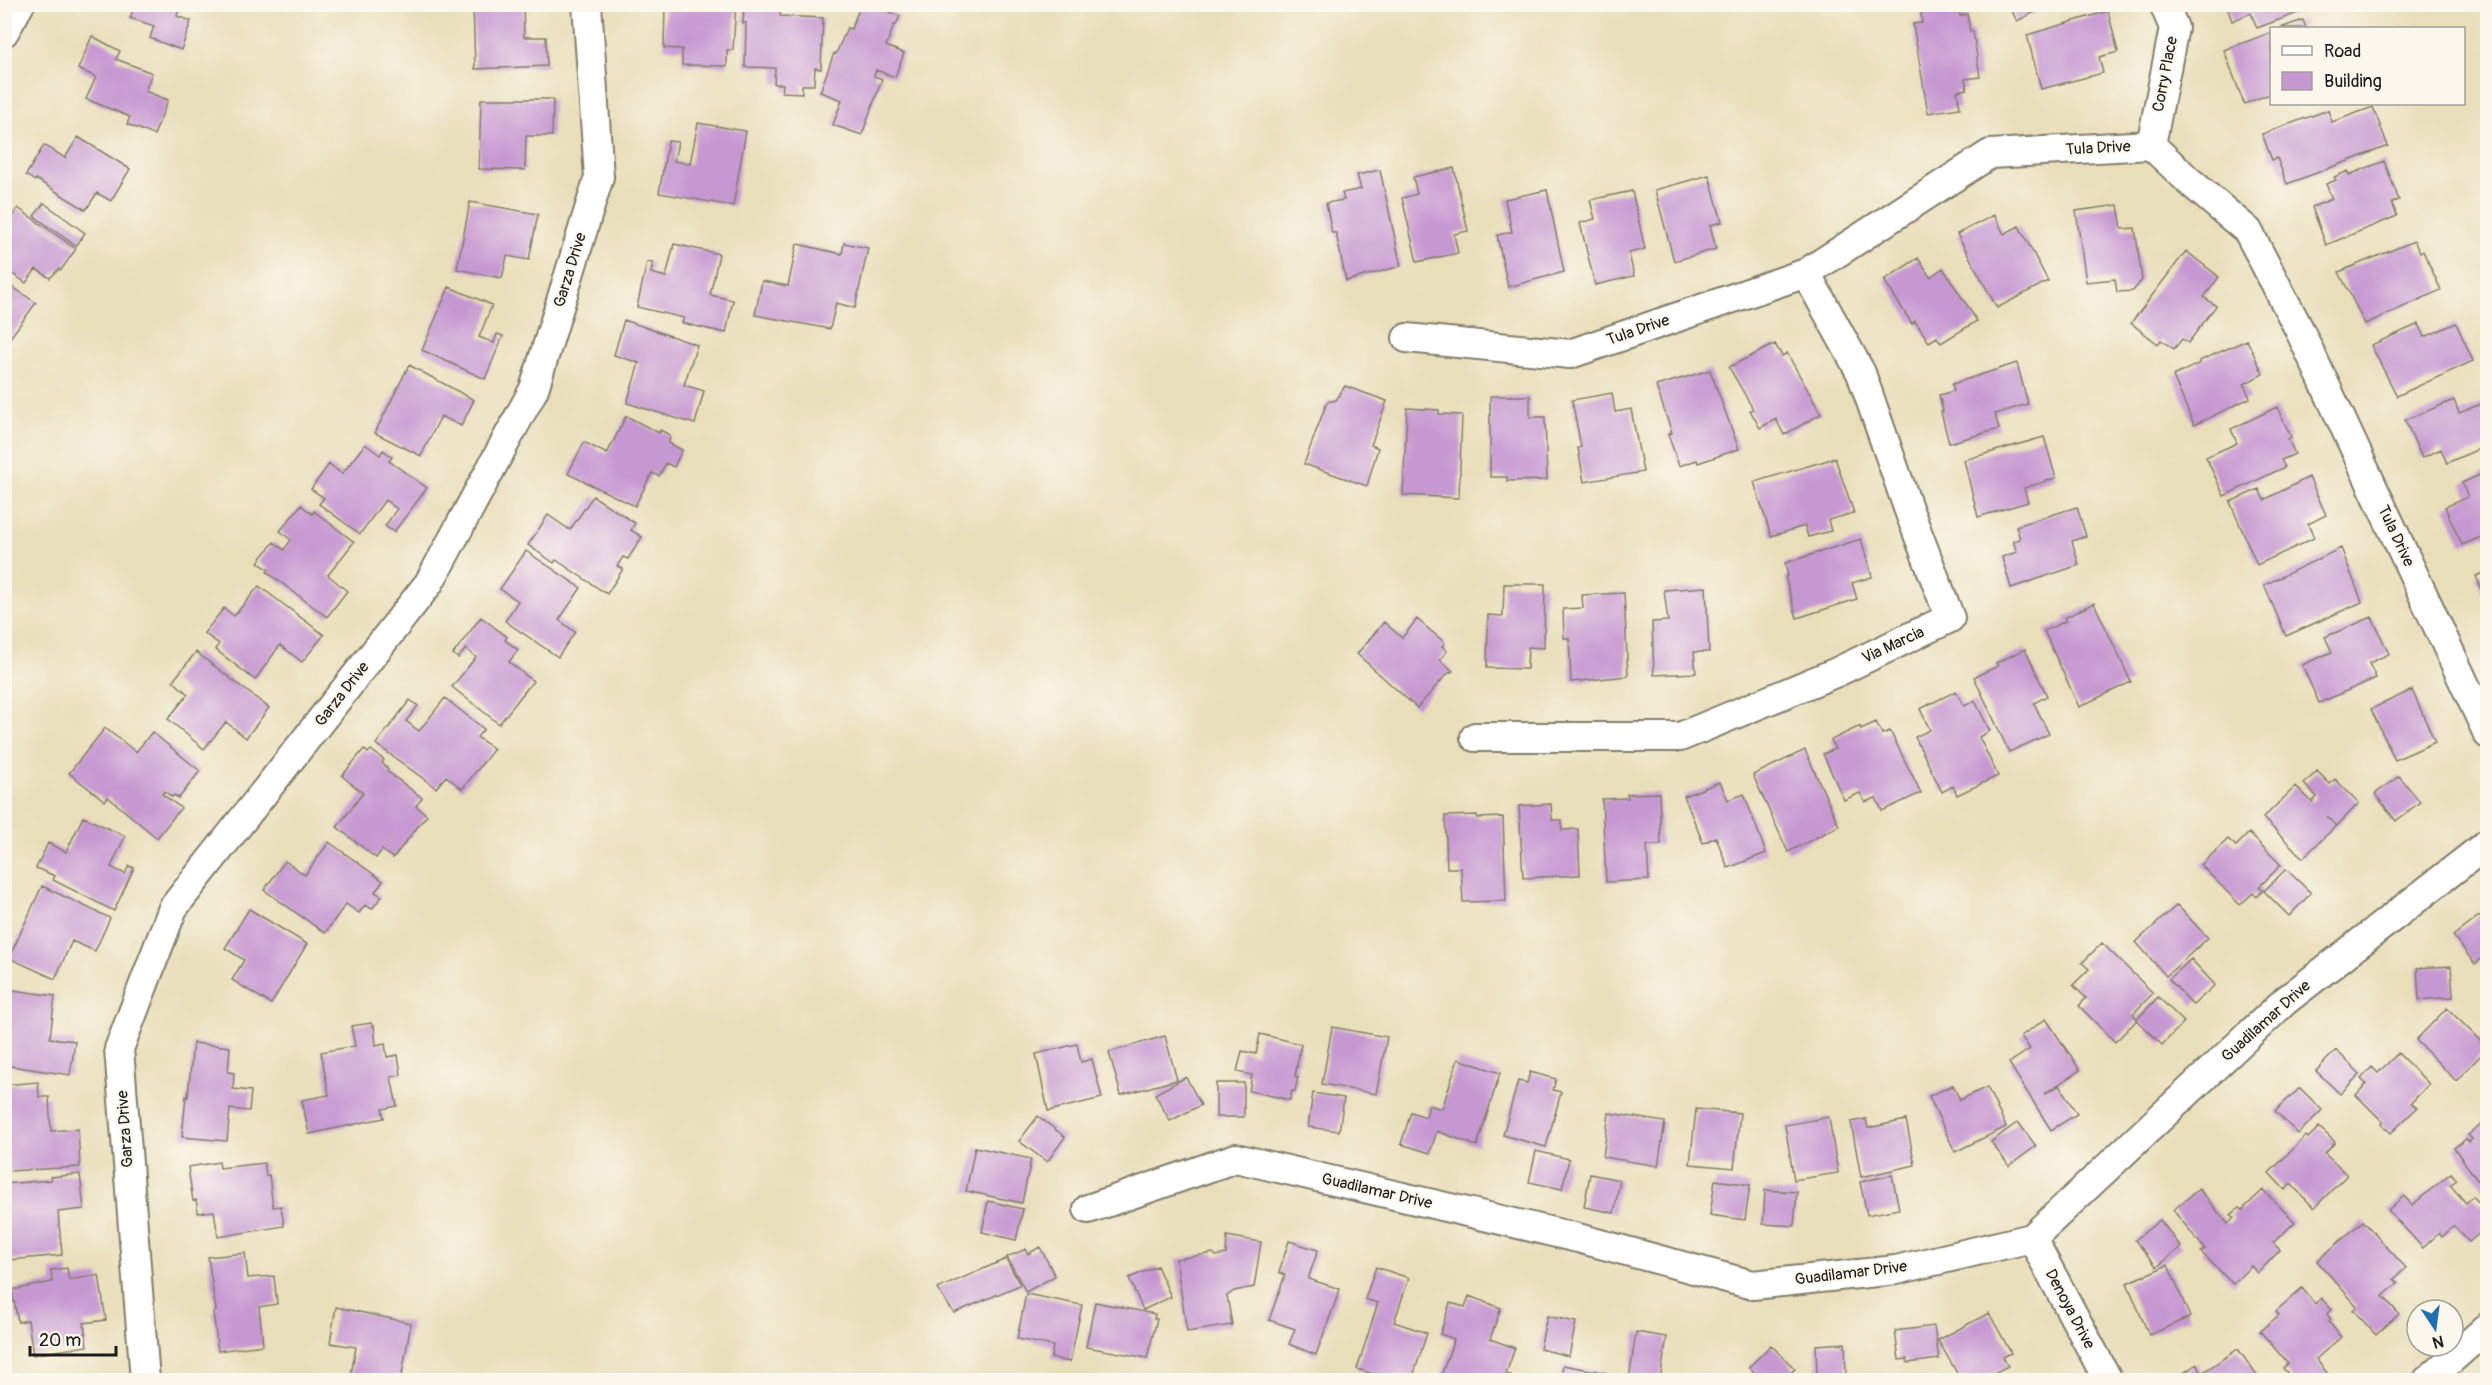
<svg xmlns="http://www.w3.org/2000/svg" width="2492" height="1385" font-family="Pangolin,sans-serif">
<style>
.building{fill:#c698d2}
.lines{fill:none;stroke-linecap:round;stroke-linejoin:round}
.minor-casing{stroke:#827d6b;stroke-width:32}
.minor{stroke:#fff;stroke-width:28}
.labels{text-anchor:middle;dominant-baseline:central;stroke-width:4.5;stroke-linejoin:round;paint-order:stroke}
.street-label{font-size:16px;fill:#1c1c1c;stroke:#fbf7ec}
</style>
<rect width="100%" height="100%" fill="#fbf7ec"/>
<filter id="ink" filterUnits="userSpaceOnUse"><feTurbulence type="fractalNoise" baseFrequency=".0167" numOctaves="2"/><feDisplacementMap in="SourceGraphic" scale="12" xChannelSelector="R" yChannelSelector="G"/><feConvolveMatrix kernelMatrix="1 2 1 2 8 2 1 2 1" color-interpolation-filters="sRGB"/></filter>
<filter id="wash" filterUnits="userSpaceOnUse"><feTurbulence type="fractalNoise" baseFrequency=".008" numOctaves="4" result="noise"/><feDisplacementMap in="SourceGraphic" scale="24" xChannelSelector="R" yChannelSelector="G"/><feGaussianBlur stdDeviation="1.35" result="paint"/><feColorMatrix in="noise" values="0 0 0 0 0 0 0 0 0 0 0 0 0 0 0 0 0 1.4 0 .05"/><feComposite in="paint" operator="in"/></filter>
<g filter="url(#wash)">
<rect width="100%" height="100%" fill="#e9deba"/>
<g id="blocks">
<path class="building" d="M130,4H181L177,16L191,21L181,50L150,38L154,26L130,18L133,10L129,9Z
M473,4H523L524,37H546L547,66L475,69Z
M665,4H736L733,50H727V66L682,65V49L664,48Z
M744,4H781L780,16L823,18L821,69L815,68L814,85H802V93L782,92L783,84H774L775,68L745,67L746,23H743Z
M861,4H869L900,16L896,25H894L886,46L904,53L895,77L876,70L874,76L882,79L862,135L833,125L842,100L820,92L834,53L836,54L847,28L851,29Z
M2008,4H2051L2017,21Z
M2226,4H2319V5L2257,28L2251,13L2232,21Z
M1958,6L1960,16L1967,14L1970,31H1973L1980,77L1965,79L1967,89L1957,91L1960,108L1928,113L1913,24L1922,23L1921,12Z
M2108,11L2118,52L2099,57L2103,73L2041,89L2027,35Z
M2303,20L2306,28H2280Z
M2272,32V93L2244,104L2224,50Z
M92,36L120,51L116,59L152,73L145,91L168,100L154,135L127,124L130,117L86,99L96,77L78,69Z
M481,99H553L552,136H526L525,170L479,169Z
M2373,107L2388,146L2287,184L2277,158L2272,160L2262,134L2328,110L2332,122Z
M698,123L746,131L733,206L659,193L668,141L678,142L674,161L690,164Z
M78,137L130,169L111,201L97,193L86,210L36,179L35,181L26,175L44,145L65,158Z
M2384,161L2399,200L2392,203L2397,216L2326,245L2312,207L2332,199L2326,184L2336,180L2334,177L2348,171L2349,175Z
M1454,168L1468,231L1454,234L1458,253L1417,262L1402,198L1417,194L1413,177Z
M1380,170L1401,266L1346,281L1336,233H1332L1326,203L1344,200L1342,193L1361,189L1357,175Z
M1709,175L1722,222L1710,225L1716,249L1674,261L1655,190Z
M1547,190L1564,272L1508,287L1497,235L1512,232L1505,199Z
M1632,191L1645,249L1629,253L1634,276L1595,285L1580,223L1595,219L1590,200Z
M470,202L538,214L529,260L507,256L502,278L457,269Z
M44,203L85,233L76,246L34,216Z
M2118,205L2122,229L2135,228L2142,280L2133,291L2117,292L2115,279L2086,282L2076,211Z
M18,208L76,249L61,270L59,269L50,278L36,269L26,283L4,268V228Z
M1994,215L2004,234L2019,226L2048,281L1997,308L1957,234Z
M2414,241L2420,253L2423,251L2441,290L2365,324L2339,272Z
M844,243L868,248L855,308L836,303L830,329L755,315L762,281L788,286L797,244L842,254Z
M674,244L719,254L710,295L733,300L726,333L682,323L684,318L637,307L647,262L653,263L651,273L666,277Z
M2186,251L2219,277L2204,297L2216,306L2188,343L2182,339L2174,349L2161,340L2158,344L2131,323Z
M1918,258L1930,277L1943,268L1977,321L1941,343L1937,337L1929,342L1915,321L1912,324L1884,280Z
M4,281L36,303L4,346Z
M449,287L492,305L479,337L494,343L497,334L503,336L485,379L422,350Z
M624,320L697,345L684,385L704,391L695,424L627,403L639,363L614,355Z
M2456,323L2473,361L2397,396L2371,345L2419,324L2425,337Z
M2247,340L2263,374L2244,384L2250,398L2194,425L2173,376L2200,363L2199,361Z
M1775,344L1782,356L1787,353L1821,414L1784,435L1776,419L1760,428L1750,410L1753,409L1729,367Z
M2017,363L2028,404L1995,414L1999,429L1949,443L1941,412H1943L1939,395L1954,391L1952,384Z
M409,365L474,400L461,426L441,416L421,456L375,433Z
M1710,370L1739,449L1698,463L1697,460L1679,466L1668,434L1672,433L1656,386Z
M1345,386L1387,401L1371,445L1378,448L1367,486L1304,464L1327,402L1336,400Z
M1612,393L1615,412L1631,409L1643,472L1584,482L1578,448L1581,447L1572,400Z
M1490,396H1530V417H1545L1547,480L1507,481V477H1490Z
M2454,400L2459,413L2488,401V445L2447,463L2441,449L2422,458L2405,420Z
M2277,407L2291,437L2288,439L2295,454L2281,460L2285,467L2224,496L2206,457L2237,443L2231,429Z
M1407,408L1439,410V414L1462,415L1459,498L1403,495Z
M626,416L659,433L660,430L670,435L669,443L682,450L674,467L666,463L659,476L652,473L635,506L568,474L584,442L607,454Z
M2044,437L2056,478L2024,488L2028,502L1978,517L1964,460Z
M365,444L380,455L383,450L392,457L389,461L427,488L394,532L385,526L397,509L385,500L360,534L319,504L324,498L311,489L329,464L342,474Z
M1835,458L1854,513L1828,520L1831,531L1808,537L1805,526L1771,536L1754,482Z
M2488,471V534L2462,545L2445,507L2468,497L2462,483Z
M2309,477L2326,515L2308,524L2314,538L2257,565L2230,502L2259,489L2264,500Z
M593,496L635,523L631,530L642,537L628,559L623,557L617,566L623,569L607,594L556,560L554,563L528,545L548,515L570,530Z
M301,505L312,514L314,511L354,542L328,575L347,591L327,617L267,572L269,570L258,562L274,542L284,550L291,540L280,531Z
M2077,507L2086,536L2072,541L2079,565L2011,588L2002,557L2017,552L2013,541L2020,539L2016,526Z
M1861,539L1872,577L1852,583L1857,599L1797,618L1785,577L1788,576L1785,563Z
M2341,548L2362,602L2286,636L2264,585Z
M526,551L581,588L559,620L575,632L558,657L505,621L518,601L500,589Z
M2487,571V603L2476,576Z
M1504,584H1545L1544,648L1528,647L1527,669L1487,668L1488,615L1503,616Z
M259,586L324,635L302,662L280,645L255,680L215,649L219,644L204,633L224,608L234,616Z
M1706,587L1709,652H1694L1696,673L1654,675L1652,622L1668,621L1664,590Z
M1624,593L1628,676L1571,682L1569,638H1564L1563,609L1583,608L1582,595Z
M2094,603L2131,682L2079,707L2044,631L2066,621L2064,618Z
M481,617L507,637L505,640L518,650L509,662L533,681L499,724L452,687L476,657L466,649L458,658L453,654Z
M2372,617L2389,654L2369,663L2376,678L2319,703L2302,665L2332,652L2325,637Z
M1417,619L1445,643L1442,646L1447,651L1440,660L1453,671L1447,674L1417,708L1357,654L1384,622L1402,638Z
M2025,649L2047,696L2034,703L2049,734L2009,752L1974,677L1998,666L1996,663Z
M196,652L269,708L246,738L226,722L204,749L168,719L188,694L173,681Z
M2412,690L2435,742L2395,760L2371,709Z
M1956,691L1964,706L1975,701L1990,731L1979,737L1998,776L1957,795L1953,786L1942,792L1915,737L1930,730L1920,709Z
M445,698L484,729L477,737L494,749L462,789L446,776L436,788L376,744L410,700L418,706L406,721L419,731Z
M1876,722L1882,734L1890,731L1921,793L1882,811L1876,798L1865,802L1860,793L1844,800L1823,754L1835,749L1831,740L1860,726L1861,729Z
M105,728L136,752L152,732L200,771L179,798L174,795L172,797L164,791L162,794L181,808L157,838L108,797L105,801L69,773Z
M364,749L368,753L371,750L384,760L382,763L388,769L387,771L422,798L416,806L427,815L393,858L382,850L376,858L337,827L363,793L342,776Z
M1805,750L1839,826L1788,852L1753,775Z
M2317,771L2330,784L2335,779L2359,803L2337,826L2327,816L2336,826L2303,858L2263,818L2296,786L2312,802L2317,797L2304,784Z
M2399,776L2420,802L2396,821L2375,794Z
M1720,782L1728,800L1744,794L1766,853L1728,868L1716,837L1703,843L1684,796Z
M1659,793L1661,845H1647L1649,880L1606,882L1602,799L1628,798L1627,794Z
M1551,804L1552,820H1562V830L1578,829L1580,875L1523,878L1519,806Z
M1477,815L1478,818L1503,817L1506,901L1463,902L1461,868H1447L1445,816Z
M83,817L125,836L111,867L125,874L129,866L134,868L114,911L53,880L55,876L36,868L48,843L66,852Z
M2249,833L2281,865L2259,887L2263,890L2257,897L2253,893L2240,905L2201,865L2228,839L2236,846Z
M329,842L383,881L375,892L382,896L372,909L365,905L359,913L346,904L325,933L264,890L285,861L305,875Z
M2286,869L2311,893L2289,916L2264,891Z
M42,886L110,918L95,951L72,941L55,979L9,958Z
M2177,905L2208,938L2166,976L2136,942Z
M249,909L307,944L271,1004L232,980L244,960L225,948Z
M2479,916L2488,927V954L2475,964L2453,936Z
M2102,943L2153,993L2133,1014L2137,1019L2158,997L2184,1022L2162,1045L2137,1020L2115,1042L2079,1006L2086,998L2073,985L2089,969L2082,963Z
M2191,959L2215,985L2193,1005L2169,979Z
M2451,966L2453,997L2419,1000L2417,968Z
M6,989L55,996L50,1038L75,1041L70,1075L4,1065Z
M2447,1008L2488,1048L2456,1081L2416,1040Z
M2046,1019L2080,1070L2044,1094L2059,1085L2077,1114L2051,1130L2009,1063L2030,1049L2021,1036Z
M371,1023L372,1026L374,1025L376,1045L385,1043L387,1057L398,1055L401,1075L391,1077L397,1106L382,1109L384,1118L309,1134L302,1100L329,1095L321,1052L355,1046L351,1026Z
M1332,1027L1387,1037L1376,1094L1322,1084Z
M1260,1034L1301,1044L1295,1076L1298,1077L1295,1091H1292L1290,1100L1249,1091L1252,1075L1237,1072L1242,1051L1256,1054Z
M1165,1036L1177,1080L1121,1095L1109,1052Z
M193,1043L230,1047L228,1072L234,1073L233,1089L251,1091L249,1111L230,1109L227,1141L182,1137L186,1096L188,1097Z
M1077,1044L1081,1062L1092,1059L1102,1098L1048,1111L1036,1054Z
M2336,1050L2360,1074L2340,1094L2316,1071Z
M2398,1053L2429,1084L2411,1103L2417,1108L2391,1133L2381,1124L2383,1122L2356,1095L2366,1084L2361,1079L2372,1067L2378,1073Z
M1458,1059L1500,1073L1477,1146L1437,1131L1430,1153L1401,1144L1411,1112L1426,1117L1429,1105L1442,1109Z
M1530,1072L1556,1079L1553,1090L1561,1092L1546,1147L1503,1135L1518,1081L1527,1083Z
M1186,1077L1201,1105L1170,1121L1155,1094Z
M38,1082L39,1097H49L51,1131L78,1129L80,1167L8,1171V1168H4V1085Z
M1216,1083H1244V1117H1216Z
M1953,1085L1960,1100L1987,1087L2006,1127L1955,1152L1929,1096Z
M2300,1088L2322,1110L2298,1134L2275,1111Z
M1313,1093L1344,1098L1339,1131L1308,1127Z
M1696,1109L1740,1113L1734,1168L1690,1164Z
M1609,1113L1665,1122L1658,1166L1603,1157Z
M1038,1116L1065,1137L1047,1162L1019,1141Z
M1829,1117L1838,1173L1794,1180L1785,1125Z
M1866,1119L1868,1128L1906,1120L1915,1165L1861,1177L1851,1122Z
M2018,1122L2036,1146L2009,1166L1991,1142Z
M2485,1122L2488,1126V1195L2454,1148L2466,1139L2469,1142L2472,1139L2468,1135Z
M2319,1127L2335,1142L2325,1154L2347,1175L2314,1208L2291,1184L2285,1190L2269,1173L2306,1136L2308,1138Z
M975,1147L1031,1159L1022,1203L966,1191Z
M1536,1151L1569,1159L1562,1189L1529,1182Z
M219,1162L220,1168L264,1163L266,1176L269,1175L273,1207L281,1206L284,1226L218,1237L214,1211L198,1213L196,1200L193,1201L188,1167Z
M2451,1173L2457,1180L2450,1185L2466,1203L2473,1196L2488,1213V1226L2469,1242L2454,1226L2442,1237L2439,1233L2423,1248L2388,1210L2404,1196L2412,1205Z
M80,1174L84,1209L58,1212L62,1255L10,1260L9,1252H4V1184L51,1180L50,1177Z
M1590,1174L1620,1180L1614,1213L1584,1207Z
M1892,1175L1899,1209L1867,1215L1860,1182Z
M1715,1180L1750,1185L1745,1220L1710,1215Z
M2199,1189L2228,1224L2234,1218L2231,1215L2239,1208L2242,1210L2263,1190L2295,1222L2273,1243L2280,1250L2258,1273L2251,1266L2233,1284L2201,1252L2205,1249L2173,1210Z
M1765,1190L1797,1192L1794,1226L1763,1224Z
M988,1201L1023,1209L1016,1240L982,1232Z
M2160,1220L2181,1247L2157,1267L2135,1240Z
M2363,1221L2406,1268L2394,1279L2398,1283L2383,1296L2399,1314L2376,1335L2353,1310L2357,1306L2317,1261Z
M1227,1236L1261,1242L1254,1287L1234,1291L1227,1296L1232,1325L1187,1332L1176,1259L1213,1253L1216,1256L1226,1254Z
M1289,1241L1318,1250L1308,1279L1340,1289L1316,1355L1289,1344L1295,1329L1269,1320L1285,1275L1279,1272Z
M1040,1247L1055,1276L1026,1292L1007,1257L1026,1249L1028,1254Z
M245,1253L248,1278L274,1276L277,1304L259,1307L263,1345L218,1351L213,1312L216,1311L208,1257Z
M1006,1259L1020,1285L954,1313L937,1289Z
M2168,1265L2190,1317L2149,1335L2127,1283Z
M1157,1266L1171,1297L1143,1310L1129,1278Z
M1376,1267L1409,1278L1394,1322L1427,1333L1412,1380H1392L1357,1369L1378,1303L1365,1299Z
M67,1268L69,1280L99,1275L106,1320L84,1323L87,1346L33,1355L28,1320L18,1322L12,1290L52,1282L51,1270Z
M2302,1288L2315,1304L2321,1298L2332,1310L2327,1314L2331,1319L2329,1322L2341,1337L2316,1359L2328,1374L2319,1380H2293L2283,1368L2288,1364L2260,1331L2279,1315L2276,1311Z
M1026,1294L1082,1305L1070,1362L1051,1358L1053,1346L1017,1339Z
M1469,1296L1501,1308L1490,1339L1515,1348L1506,1374L1511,1375L1510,1380L1440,1379L1454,1339L1440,1334L1450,1303L1465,1307Z
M1095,1302L1155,1314L1154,1319H1157L1147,1358L1086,1347Z
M336,1307L411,1323L401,1380H350L356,1347L330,1343Z
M1989,1313L2011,1353L2003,1357L2008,1366L1980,1380H1961L1938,1340Z
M1547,1316L1576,1322L1569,1356L1540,1349Z
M1934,1326L1939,1359L1908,1363L1907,1359L1899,1360L1895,1331Z
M1636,1332L1667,1337L1660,1380H1629Z
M1845,1343L1846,1375L1817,1376L1816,1345Z
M1771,1345L1795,1369L1783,1380H1762L1749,1367Z
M2238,1349L2260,1380L2174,1379L2197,1364L2202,1373Z
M1563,1365L1607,1373L1606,1380H1561Z
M38,1374L47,1375L62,1380H36Z"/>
</g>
</g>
<g filter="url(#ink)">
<use href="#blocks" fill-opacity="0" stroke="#827d6b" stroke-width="1.5"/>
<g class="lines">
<defs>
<path id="minor" d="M4,32L20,4
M2151,145L2174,28L2164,4
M1407,338L1570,354L1806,273L1990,154L2151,145L2189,181L2248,231L2299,329L2488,734
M1475,737H1680L1837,672L1950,618L1908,508L1861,373L1806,273
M1088,1209L1236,1158L1578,1238L1753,1285L1896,1270L2032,1238L2285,1001L2488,843
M2032,1238L2108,1380
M145,1380L119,1049L173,908L429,583L534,389L599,177L587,4
M2428,1380L2488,1327"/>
</defs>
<use href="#minor" class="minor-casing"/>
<use href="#minor" class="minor"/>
</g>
</g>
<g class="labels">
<g class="street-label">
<text transform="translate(2165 74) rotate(-79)">Corry Place</text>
<text transform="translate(2098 148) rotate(-3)">Tula Drive</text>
<text transform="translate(570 270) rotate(-73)">Garza Drive</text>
<text transform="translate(1638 330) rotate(-19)">Tula Drive</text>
<text transform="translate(2396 536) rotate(65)">Tula Drive</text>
<text transform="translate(1893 645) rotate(-25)">Via Marcia</text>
<text transform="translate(342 694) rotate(-52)">Garza Drive</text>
<text transform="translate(2266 1021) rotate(-42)">Guadilamar Drive</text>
<text transform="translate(125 1129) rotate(-94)">Garza Drive</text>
<text transform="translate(1377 1191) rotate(13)">Guadilamar Drive</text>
<text transform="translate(1851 1273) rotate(-7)">Guadilamar Drive</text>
<text transform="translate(2070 1309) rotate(62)">Denoya Drive</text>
</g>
</g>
<rect width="2492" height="1385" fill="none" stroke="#fbf7ec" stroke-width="24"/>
<rect x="2270" y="27" width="195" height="78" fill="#fbf7ec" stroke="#a29f99" stroke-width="1.5"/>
<rect x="2282" y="46" width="30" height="9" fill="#ffffff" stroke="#a29f99" stroke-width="1.5"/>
<text x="2324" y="57" font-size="18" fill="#1c1c1c">Road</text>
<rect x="2282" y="72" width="30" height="18" fill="#c698d2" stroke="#a29f99" stroke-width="1.5"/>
<text x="2324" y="87" font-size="18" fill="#1c1c1c">Building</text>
<g transform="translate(2435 1328) rotate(167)"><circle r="28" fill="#fbf7ec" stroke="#a29f99" stroke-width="1.5"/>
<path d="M0-4.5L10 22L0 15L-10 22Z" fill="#1f6fb2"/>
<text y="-9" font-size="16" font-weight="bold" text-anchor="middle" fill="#1c1c1c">N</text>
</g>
<path d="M30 1346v9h86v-9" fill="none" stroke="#1c1c1c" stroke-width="3"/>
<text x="39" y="1346" font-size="18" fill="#1c1c1c" stroke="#fbf7ec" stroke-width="4.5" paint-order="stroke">20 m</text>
</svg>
